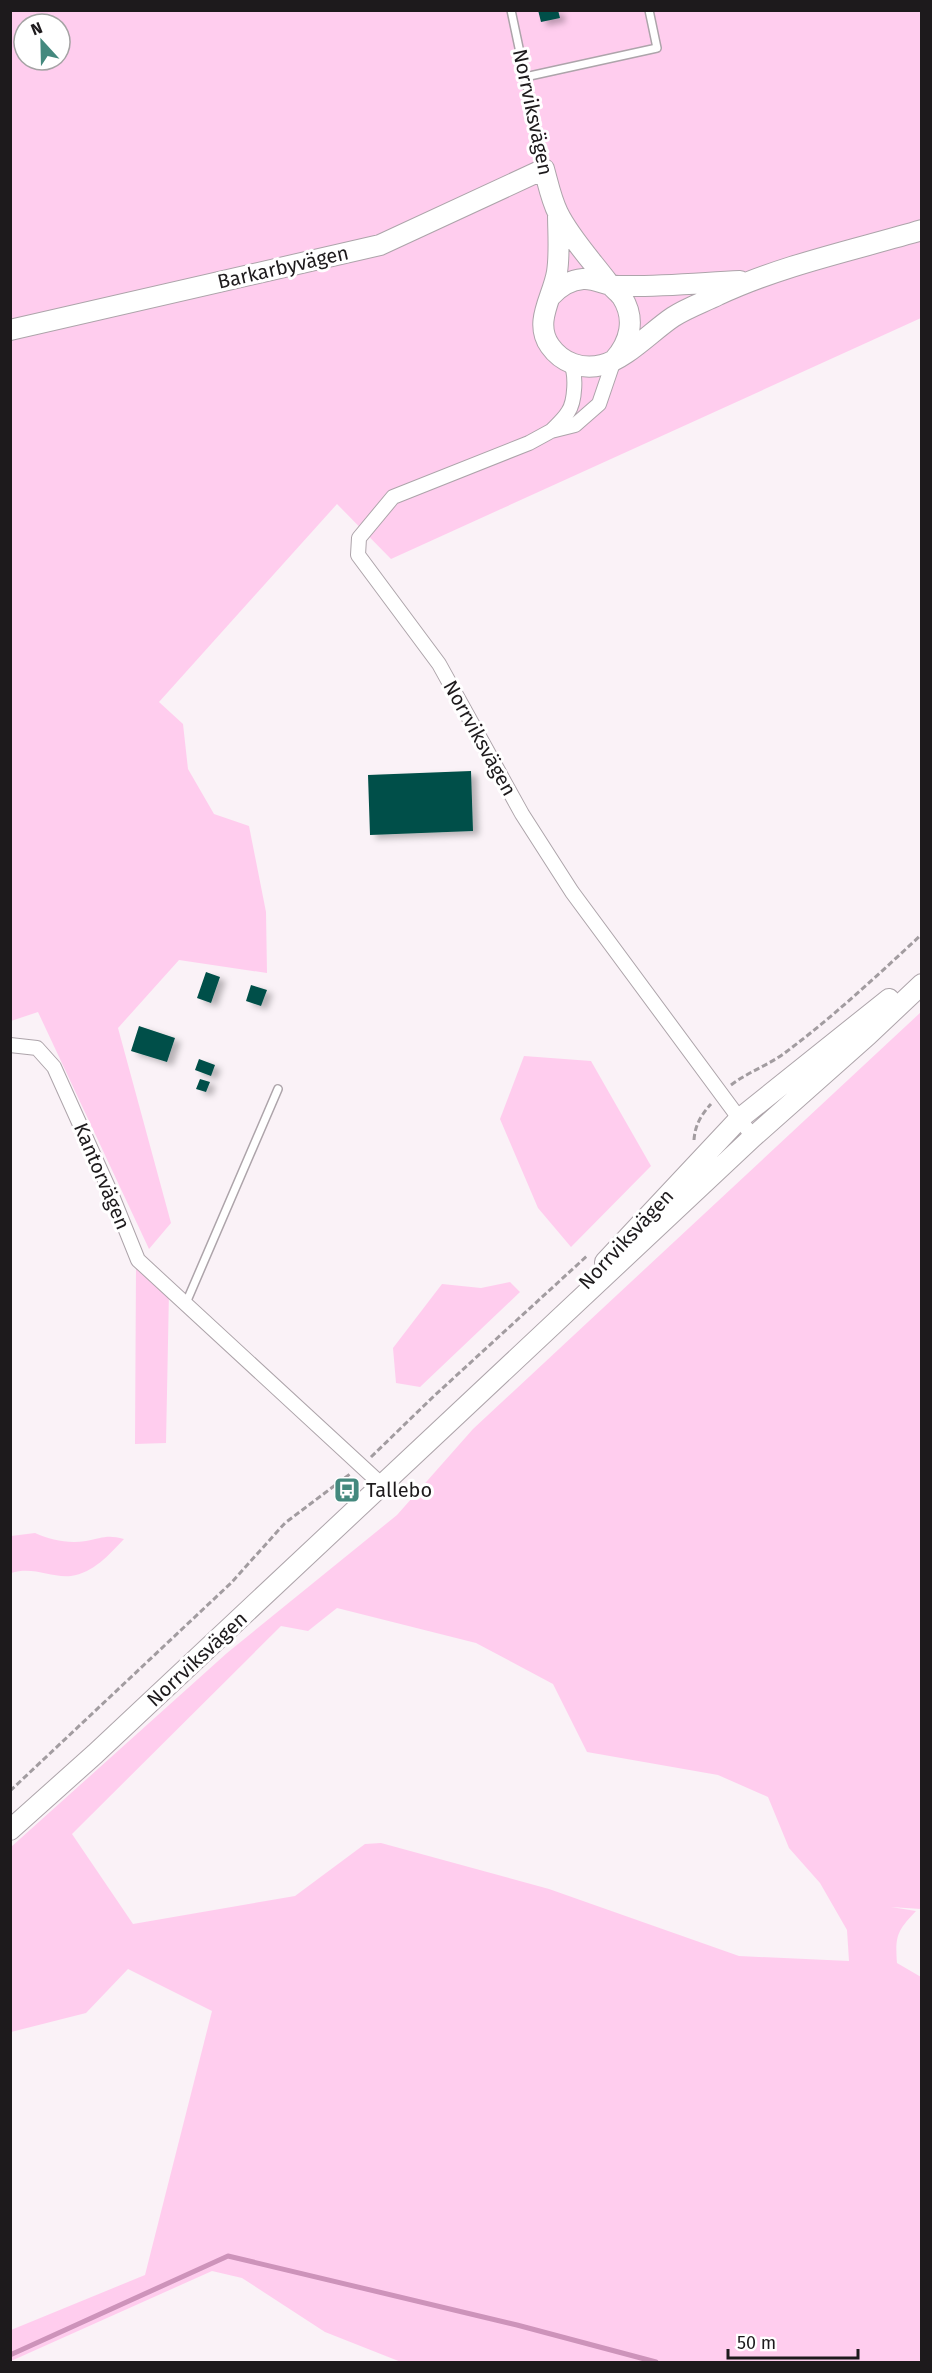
<svg xmlns="http://www.w3.org/2000/svg" width="932" height="2373" font-family="'Fira Sans',sans-serif">
<style>
.green{fill:#ffcdee;fill-rule:evenodd}
.lines{fill:none;stroke-linecap:round;stroke-linejoin:round}
.stream{stroke:#cd93ba;stroke-width:5}
.building{fill:#005048;filter:url(#shadow)}
.lane-casing{stroke:#ada4aa;stroke-width:10}
.street-casing{stroke:#ada4aa;stroke-width:16}
.secondary-casing{stroke:#ada4aa;stroke-width:22}
.path{stroke:#a29ca0;stroke-width:3;stroke-dasharray:6 3;stroke-linecap:butt}
.lane{stroke:#fff;stroke-width:7}
.street{stroke:#fff;stroke-width:14}
.secondary{stroke:#fff;stroke-width:20}
.labels{text-anchor:middle;dominant-baseline:central;stroke-width:6;stroke-linejoin:round;paint-order:stroke}
.street-label{font-size:20px;fill:#1d1a1c;stroke:#fff}
.poi-label{font-size:20px;fill:#1d1a1c;stroke:#fff;text-anchor:start}
</style>
<defs>
<filter id="shadow"><feDropShadow dx="6" dy="4" stdDeviation="3" flood-color="#0004"/></filter>
</defs>
<rect width="100%" height="100%" fill="#faf2f7"/>
<path class="green" d="M10,11H921V318L391,559L337,504L159,702L183,724L188,769L214,814L249,826L266,912L267,973L179,960L118,1028L171,1223L149,1249L38,1012L11,1021ZM24,24H60V60H24Z
M921,1012V1909L891,1907L916,1911C897,1931 895,1936 897,1963L921,1977V2362H401L325,2332L242,2278L212,2271L11,2361V2330L145,2275L212,2011L128,1969L86,2013L11,2032V1847L227,1653L397,1515L473,1429ZM337,1608L476,1643L553,1684L587,1752L718,1775L768,1797L789,1848L820,1883L847,1930L849,1961L739,1956L549,1889L381,1843L365,1844L295,1896L133,1924L72,1834L281,1626L308,1631Z
M524,1056L591,1061L651,1166L571,1247L538,1208L500,1119Z
M136,1268L169,1291L166,1443L135,1444Z
M510,1282L520,1292L420,1387L396,1383L393,1348L442,1284L481,1288Z
M35,1533C51,1540 68,1544 86,1541C102,1538 107,1534 124,1539C109,1555 93,1573 71,1576C50,1578 34,1566 11,1573V1536Z"/>
<g class="lines">
<path class="stream" d="M10,2355L228,2256L517,2325L656,2362"/>
</g>
<path class="building" d="M538,10H558L560,18L541,22Z
M471,771L473,831L370,835L368,775Z
M206,972L220,977L211,1003L197,998Z
M251,985L267,990L261,1006L246,1001Z
M139,1026L175,1038L167,1062L131,1051Z
M199,1059L215,1065L211,1076L195,1070Z
M200,1079L210,1082L206,1092L196,1089Z"/>
<g class="lines">
<defs>
<path id="lane" d="M511,10L544,166
M525,77L657,48L649,10
M186,1303L278,1089"/>
<path id="street" d="M614,360L599,404L575,425L551,431L529,443L393,497L359,538L358,555L439,664L522,814L572,892L753,1137
M551,431C557,425 564,419 568,412C575,402 577,373 570,363
M10,1045L37,1048L54,1067L113,1198L138,1260L382,1485"/>
<path id="secondary" d="M558,213C558,232 560,253 557,272C553,297 533,322 550,346C562,363 582,370 602,365C626,359 652,331 673,317C687,308 704,302 718,295C782,265 854,250 922,230
M551,296C560,286 570,280 583,279C596,278 606,286 619,286C659,287 700,283 740,281
M10,330L380,245L544,169C548,183 551,199 558,213C569,236 591,260 607,281C611,287 618,291 622,297C636,319 630,342 614,360
M605,1262L739,1119L889,999
M10,1830L95,1754L753,1137L868,1035L922,984"/>
</defs>
<use href="#lane" class="lane-casing"/>
<use href="#street" class="street-casing"/>
<use href="#secondary" class="secondary-casing"/>
<path class="path" d="M731,1085C748,1072 769,1065 786,1052C834,1016 878,975 922,934
M694,1140C695,1125 701,1115 711,1104
M371,1457L434,1396L588,1255
M10,1791L231,1583L285,1523L350,1474"/>
<use href="#lane" class="lane"/>
<use href="#street" class="street"/>
<use href="#secondary" class="secondary"/>
</g>
<defs>
<symbol id="bus-square" viewBox="-11 -11 22 22"><rect x="-9" y="-9" width="18" height="18" rx="4" fill="#44897e" stroke="#fff"/><path d="M-5-6H5V4H4V6H2V4H-2V6H-4V4H-5ZM-3.5-4V0h7V-4ZM-3.5 1.2v1.5H-2V1.2ZM2 1.2v1.5H3.5V1.2Z" fill="#fff"/></symbol>
</defs>
<g fill-rule="evenodd">
<use href="#bus-square" x="332" y="1475" width="30" height="30"/>
</g>
<g class="labels">
<g class="street-label">
<text transform="translate(533 112) rotate(78)">Norrviksvägen</text>
<text transform="translate(283 267) rotate(-13)">Barkarbyvägen</text>
<text transform="translate(480 738) rotate(61)">Norrviksvägen</text>
<text transform="translate(102 1176) rotate(67)">Kantorvägen</text>
<text transform="translate(626 1239) rotate(-47)">Norrviksvägen</text>
<text transform="translate(197 1659) rotate(-43)">Norrviksvägen</text>
</g>
<g class="poi-label">
<text x="366" y="1490">Tallebo</text>
</g>
</g>
<rect width="932" height="2373" fill="none" stroke="#1d1a1c" stroke-width="24"/>
<g transform="translate(42 42) rotate(338)"><circle r="28" fill="#ffffff" stroke="#a5a3a4" stroke-width="1.5"/>
<path d="M0-4.5L10 22L0 15L-10 22Z" fill="#44897e"/>
<text y="-9" font-size="16" font-weight="bold" text-anchor="middle" fill="#1d1a1c">N</text>
</g>
<path d="M728 2349v9h130v-9" fill="none" stroke="#1d1a1c" stroke-width="3"/>
<text x="737" y="2349" font-size="18" fill="#1d1a1c" stroke="#ffffff" stroke-width="4.5" paint-order="stroke">50 m</text>
</svg>
